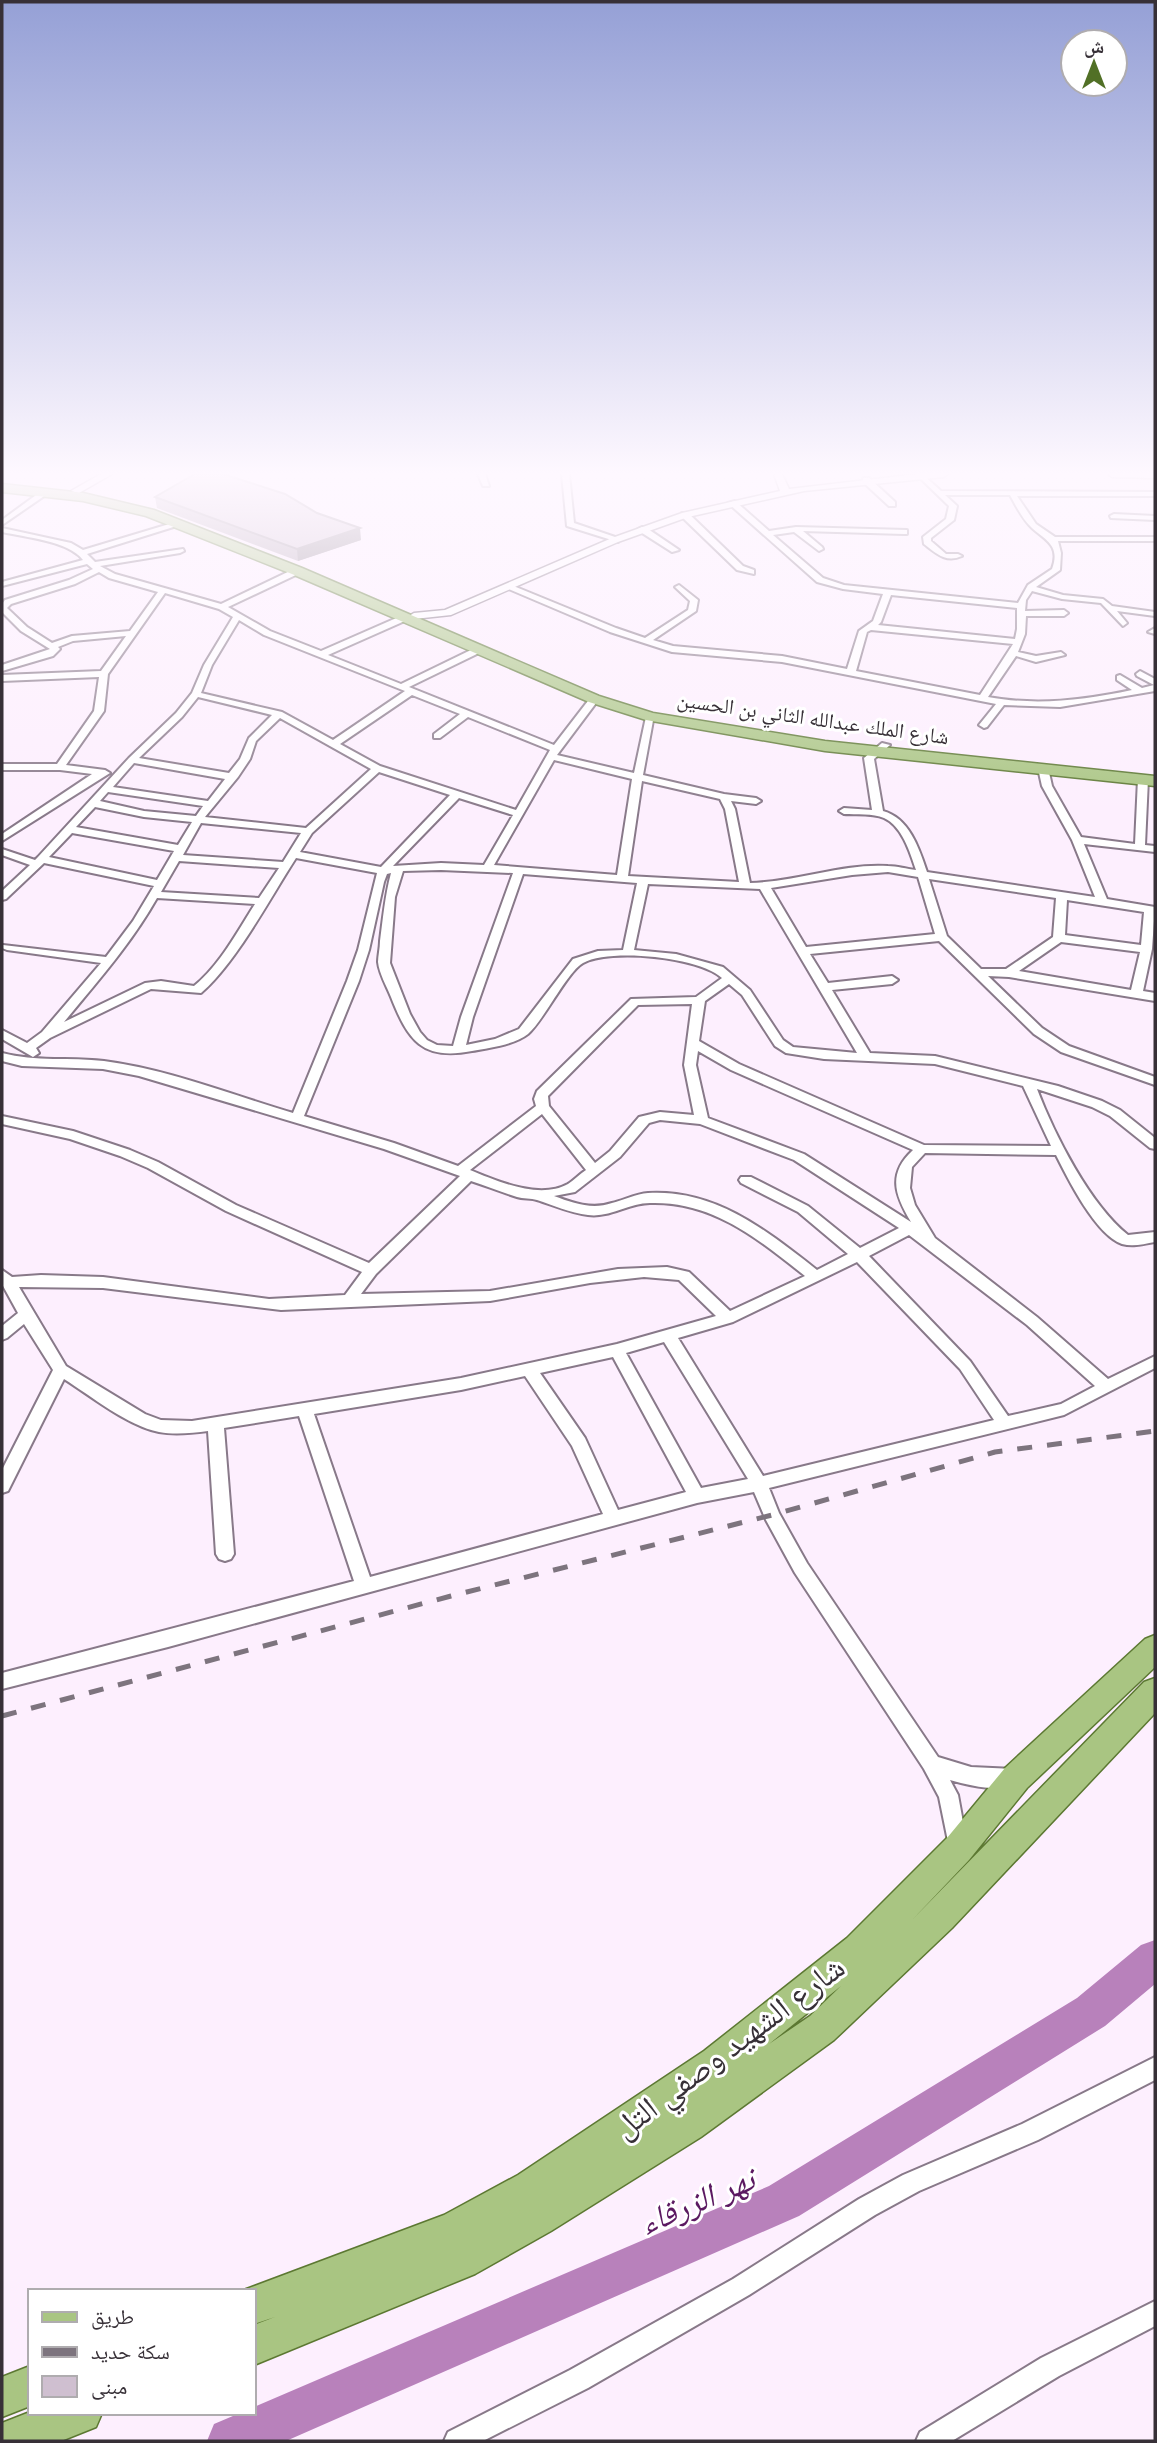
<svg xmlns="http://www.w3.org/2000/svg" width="1157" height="2443" font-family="'Space Grotesk','Noto Naskh Arabic',sans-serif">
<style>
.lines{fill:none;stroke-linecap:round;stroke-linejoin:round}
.river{fill:#b881bb;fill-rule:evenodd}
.minor-casing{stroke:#887989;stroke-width:4}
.tertiary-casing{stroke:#887989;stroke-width:3}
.primary-casing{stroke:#5c7832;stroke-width:3}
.minor{fill:#fff;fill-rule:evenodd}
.tertiary{fill:#fff;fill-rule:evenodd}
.primary{fill:#a9c582;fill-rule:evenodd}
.rail{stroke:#7d747e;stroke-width:5;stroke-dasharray:15 15;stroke-linecap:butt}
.wall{fill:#b2a4b3}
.shaded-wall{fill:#918692}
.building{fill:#cfbfd0;stroke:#918692;stroke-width:2}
.labels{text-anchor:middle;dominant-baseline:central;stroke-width:6;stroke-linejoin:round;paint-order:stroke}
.far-street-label{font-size:21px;fill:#373037;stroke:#fff}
.near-street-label{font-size:32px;fill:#373037;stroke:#fff}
.near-water-label{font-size:33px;font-style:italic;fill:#5b1961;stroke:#fff}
</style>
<rect width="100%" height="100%" fill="#fdeffe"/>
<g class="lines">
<path class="river" d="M1155,1940V1984L1105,2026L799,2216L286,2441H207L214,2424L240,2413H254V2407L769,2186L1077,1998L1141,1945Z"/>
<defs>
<path id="minor" d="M478,474H485L489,486H483Z
M562,474H569L574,523L618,538V542L567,526Z
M916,474H922L941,491L1155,492V496H1017L1036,524L1055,537H1155V541H1058L1061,553L1060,570L1036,587L1063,595L1103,599L1112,606L1155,612V616L1117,611L1127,623L1123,626L1101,603L1062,599L1032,591L1026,600L1025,611L1064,610L1068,613L1064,616H1026L1025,634L1018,652L1036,656L1061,652L1065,655L1036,662L1016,656L988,697C1037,706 1084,700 1132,690L1117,680V676L1120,675L1142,688L1154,685L1137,676L1136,674L1140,671L1155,679V691L1060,707L1004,705L987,727L984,728L979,725L996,704L782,662L672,652L610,632L504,587L511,585L616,628L645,638L688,610L690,601L675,587L679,585L698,600L696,611L653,640L673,646L782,656L847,669L859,631L873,621L883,594L843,589L817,582L728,503L735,501L769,531L796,527L907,530V534H904L803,531L822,547L823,549L819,551L794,532L773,535L823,578L844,585L1018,603L1028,585L1052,569C1061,545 1045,540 1032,528C1023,520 1016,506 1010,495H945L957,506L954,520L931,538V541L946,554H958L962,556C946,563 937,554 924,544L923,537L946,519L949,506ZM891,595L1017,608V629L1015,639L878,625L881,622ZM871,630L1013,644L980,695L856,671L867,632Z
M863,478H869L895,502V506H889L863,482Z
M43,490L50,492L2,525V520Z
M682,513H688L743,566L754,570V574L737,570L682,517Z
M1114,514L1155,516V520L1111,518L1110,516Z
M176,522L183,524L87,554L95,562L183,549L184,551L180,553L100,566L115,574L221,604L294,569H300V573L228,607L270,631L321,651L401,616H407V620L328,655L401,684L475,648H481V652L409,687L554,745L591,697H597L599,699L557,755L634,773L646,717L654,715L643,775L724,794L756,798L761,801L756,804L731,801L735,809L750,883C796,882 842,863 888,866C897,866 907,869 916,870C910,852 902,826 884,818C873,813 856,815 844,814L839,811L844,808L872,810L864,758L882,743L890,745L874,759L883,811C909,818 919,848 927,872L1095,897L1072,840L1042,786L1038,768L1043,765L1048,768L1052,786L1081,837L1135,844L1138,779L1143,776L1148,779L1145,845L1155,846V852L1084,844L1107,899L1155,907L1152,949L1143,991L1155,993V1001L1009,977L988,976L1042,1028L1069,1046L1155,1077V1085L1061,1052L1034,1034L939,941L810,954L828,983L892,976L898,980L892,984L832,990L870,1053L935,1056L1058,1086L1102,1101L1120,1110L1155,1138V1149L1150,1148L1110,1116L1092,1107L1037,1089C1054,1134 1090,1205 1128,1235L1155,1232V1242C1144,1244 1133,1247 1122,1244C1096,1235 1068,1179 1056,1155L925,1153L912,1167L910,1188L915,1205L935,1238L1037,1317L1108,1379L1155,1356V1368L1064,1415L769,1488L779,1513L807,1563L938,1757L971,1767L1014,1769L1021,1772L1024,1778L1021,1784C1000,1793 971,1786 950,1780L958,1795L967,1844L964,1851L957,1854L950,1851L939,1797L924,1769L795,1573L766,1520L754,1492L697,1503L168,1647L2,1689V1673L354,1581L299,1416L224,1428L234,1554L231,1559L225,1561L219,1559L216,1554L208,1431C193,1433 175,1435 159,1432C128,1426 91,1396 64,1379L8,1491L2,1493V1470L53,1370L24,1324L7,1338L2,1340V1326L18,1313L2,1284V1270L12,1277L41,1275L103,1277L269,1299L345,1295L362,1272L226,1211L148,1168L120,1156L70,1139L2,1124V1116L73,1131L130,1150L158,1162L236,1205L369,1263L460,1176L384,1149L139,1076L103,1069L22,1066L2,1061V1053C36,1062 70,1057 104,1061C167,1069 232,1095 293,1113L347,981L358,950L377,873L296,858C270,898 236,963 201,993L151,989L50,1038L36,1048L39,1053L33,1057L2,1039V1030L27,1043L42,1032L101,963L7,950L2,948L3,945L106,957L133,921L154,886L44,863L6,899L2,900V891L30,865L2,855V849L35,860L38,857L129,758L176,713L192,693L204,665L233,617L219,609L165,593L108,674L104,711L66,765L105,770L110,773L2,841V834L92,774L60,770H2V764H57L94,711L99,677L2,681V675L101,671L126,636L73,641L58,647L60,649L53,656L2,671V665L50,649L21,631L2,612V604L5,600L69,580L93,569L87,564L2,586V582L83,560C69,541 24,537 2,532V528L71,543L83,550ZM99,572L109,578L158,592L130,631L72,636L52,643L27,627L7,608L11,604L75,584ZM239,620L264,635L405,691L333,740L282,712L201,693L212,665ZM412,695L460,714L434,734V738H440L468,717L550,750L516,810L380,766L340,744ZM198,697L272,715L249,738L240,759L229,773L139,758L182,717ZM280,718L371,769L306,828L205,817L238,777L250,759L256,741ZM554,760L632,779L617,875L494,865ZM134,763L225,779L208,801L113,787ZM379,772L450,795L381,867L300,852L312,833ZM642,781L720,799L725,809L739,882L628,876ZM108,792L203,806L196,816L144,811L100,801ZM459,798L513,815L484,865L441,863L393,866ZM95,807L144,817L192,822L178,845L76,827ZM201,823L301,833L283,862L183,855ZM72,833L174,851L157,880L49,857ZM179,861L279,868L259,898L161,892ZM441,870L513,873L461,1017L453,1046L437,1045L427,1040L420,1032L410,1014L390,963L395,897L403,871ZM888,872L918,877L935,934L806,947L771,888L852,875ZM391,873C385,896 383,918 380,941C380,948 378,956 378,962C379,973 387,987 391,997C408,1040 422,1061 472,1051C489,1048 514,1045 528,1034C544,1020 567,972 583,963C610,948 699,957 722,978L696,997L631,999L537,1091L534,1099L536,1106L458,1166L394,1143L304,1116L359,981L369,950L384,882L387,874ZM523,874L637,883L623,950L598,951L573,959L519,1029L495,1039L466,1045L473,1017ZM929,879L1056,898L1053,937L1006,969H981L947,936ZM648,884L760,889L857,1053L793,1047L783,1040L750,990L723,967L676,954L634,950ZM157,898L255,904C237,932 220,965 194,986L161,981L145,983L64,1022C97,982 131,944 157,898ZM1067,900L1144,912L1141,945L1065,935ZM1061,942L1140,952L1131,990L1019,971ZM729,984L742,995L775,1046L786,1053L824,1059L935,1064L1023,1086L1051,1146L924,1145L739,1064L699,1041L705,1001ZM692,1004L684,1065L694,1115L660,1112L639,1117L610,1151L595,1163L549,1106L548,1096L638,1005ZM698,1051L731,1070L913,1150C887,1174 895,1195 911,1222L804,1154L708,1118L696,1065ZM542,1114L586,1170C580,1174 574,1180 568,1184C539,1200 497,1181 470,1170ZM660,1120L700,1124L794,1160L899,1228L860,1248L808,1206L751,1177H741L739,1180L741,1183L798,1212L848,1254L817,1270C767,1231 716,1189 648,1193C636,1194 624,1200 612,1203C592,1210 573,1203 554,1196L575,1192L620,1157L649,1123ZM471,1181C486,1186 501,1192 517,1197C523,1199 531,1198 537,1200C553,1205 570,1213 588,1215C610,1218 628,1203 650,1203C713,1201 758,1239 805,1276L730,1311L689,1272L667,1267L618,1269L490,1291L361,1294L376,1274ZM909,1235L1027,1325L1095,1386L1061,1404L1008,1416L970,1361L869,1256ZM857,1262L960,1369L994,1420L763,1476L678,1338L733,1322ZM644,1277L679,1280L716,1316L617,1344L461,1378L192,1421L161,1420L145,1414L66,1366L19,1287L103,1288L281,1310L490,1301L590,1283ZM664,1342L748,1479L701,1488L626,1353ZM613,1357L686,1492L618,1510L585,1438L540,1373ZM525,1376L572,1446L603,1514L370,1577L314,1414L461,1390Z
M642,527H645L679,550L672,552L639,531L638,529Z
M1155,628V634L1148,632Z
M1155,2057V2080L1038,2140L919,2191L875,2215L749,2295L588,2388L483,2441H444L448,2432L570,2370L733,2279L859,2199L903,2175L1022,2124Z
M1155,2301V2326L1059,2376L952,2441H916L920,2432L1041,2358Z"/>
<path id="tertiary" d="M101,474H112L79,493L71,491Z
M774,474H782L789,489L918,474H948L944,477L804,491L688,517L618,542L451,615L414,619L409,616L414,613L445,610L612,538L682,513L780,491Z
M1108,474H1155V478L1112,477Z"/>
<path id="primary" d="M2,484L83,493L154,510L302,568L599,696L653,713L825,741L1155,776V786L825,751L646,720L589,702L292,574L146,516L83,501L2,492Z
M1155,1635V1667L1027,1788L969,1860L912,1920L1144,1682L1155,1678V1713L952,1928L834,2040L701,2137L551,2231L475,2274L254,2365V2325L275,2317L254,2324V2291H241L444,2215L518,2175L704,2051L847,1938L947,1838L1005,1768L1145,1639ZM841,1986L810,2016L769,2044Z
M30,2366V2406L2,2417V2377Z
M30,2412V2413H102L96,2427L61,2441H2V2423Z"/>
</defs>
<use href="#minor" class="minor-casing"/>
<use href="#tertiary" class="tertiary-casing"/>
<use href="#primary" class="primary-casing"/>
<use href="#minor" class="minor"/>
<use href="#tertiary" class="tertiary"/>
<use href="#primary" class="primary"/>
<path class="rail" d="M2,1716L451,1596L772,1515L995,1452L1155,1431"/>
</g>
<path class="wall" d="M155,497L361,540L298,561L157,508Z"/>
<path class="shaded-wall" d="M360,528L361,540L298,561L297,549Z"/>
<path class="building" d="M195,474H223L285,494L317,513L360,528L297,549L155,497Z"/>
<linearGradient id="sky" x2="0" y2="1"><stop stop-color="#95a0d6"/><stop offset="0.58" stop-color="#fef8ff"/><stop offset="1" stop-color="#fef8ff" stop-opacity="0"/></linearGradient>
<rect width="1157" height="816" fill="url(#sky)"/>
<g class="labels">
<g class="far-street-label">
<text transform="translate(813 718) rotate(8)">شارع الملك عبدالله الثاني بن الحسين</text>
</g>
<g class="near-street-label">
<text transform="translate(729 2047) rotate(-37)">شارع الشهيد وصفي التل</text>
</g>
<g class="near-water-label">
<text transform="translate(697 2201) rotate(-23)">نهر الزرقاء</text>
</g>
</g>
<rect width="1157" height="2443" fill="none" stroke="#373037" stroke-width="7"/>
<rect x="28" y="2289" width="228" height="126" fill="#ffffff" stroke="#afacaf" stroke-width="2"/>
<rect x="42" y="2312" width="35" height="10" fill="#a9c582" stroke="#afacaf" stroke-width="2"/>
<text x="91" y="2324" font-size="21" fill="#373037">طريق</text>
<rect x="42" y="2347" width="35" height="10" fill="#7d747e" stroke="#afacaf" stroke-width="2"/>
<text x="91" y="2359" font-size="21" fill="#373037">سكة حديد</text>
<rect x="42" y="2376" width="35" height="21" fill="#cfbfd0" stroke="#afacaf" stroke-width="2"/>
<text x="91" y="2394" font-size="21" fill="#373037">مبنى</text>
<g transform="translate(1094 63)"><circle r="33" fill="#ffffff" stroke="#afacaf" stroke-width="2"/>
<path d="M0-5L12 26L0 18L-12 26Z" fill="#517026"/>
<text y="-10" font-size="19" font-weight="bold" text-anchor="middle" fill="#373037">ش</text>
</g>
</svg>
